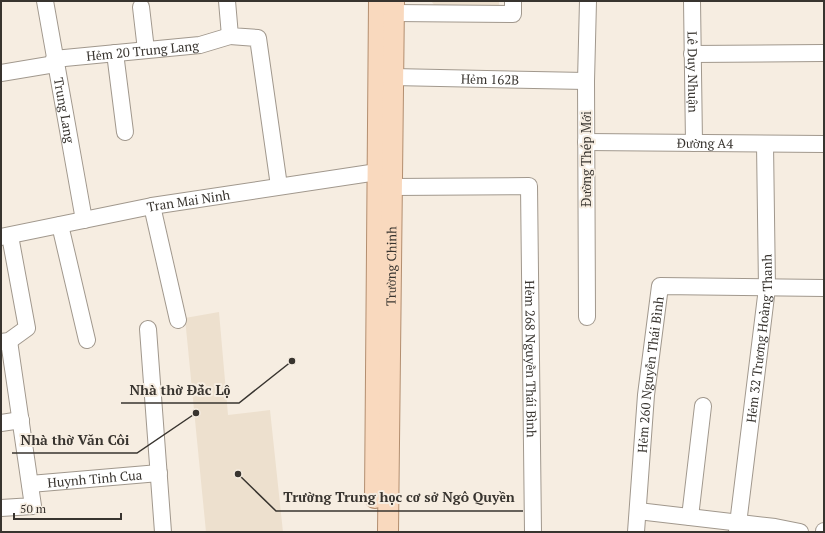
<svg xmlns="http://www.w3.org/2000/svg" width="825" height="533" font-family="'PT Serif',serif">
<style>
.built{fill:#ede0ce}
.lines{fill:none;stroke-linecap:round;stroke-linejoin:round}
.minor-casing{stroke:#a1988d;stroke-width:18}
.major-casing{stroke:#b38e6f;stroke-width:22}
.minor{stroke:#fff;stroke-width:16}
.major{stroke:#f9d9be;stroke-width:20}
.labels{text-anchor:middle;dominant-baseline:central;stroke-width:4;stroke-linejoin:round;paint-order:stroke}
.street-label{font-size:13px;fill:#38342f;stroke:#f6ede1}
.leader{fill:none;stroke:#38342f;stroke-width:1.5}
.callout-dot{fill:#38342f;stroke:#f6ede1;stroke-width:1.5}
.callout-label{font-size:14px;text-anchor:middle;font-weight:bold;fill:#38342f;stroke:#f6ede1;stroke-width:4;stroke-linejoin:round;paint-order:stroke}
</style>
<rect width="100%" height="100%" fill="#f6ede1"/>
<path class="built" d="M431,1H499V9L437,8Z
M219,312L228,415L270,410L283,532H206L185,318Z"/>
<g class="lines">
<defs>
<g id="minor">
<path id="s1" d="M45,1L84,220"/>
<path d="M227,1L230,36L258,38L279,186"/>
<path id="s2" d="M692,1L694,143"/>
<path d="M141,7L146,50"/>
<path d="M394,13L513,14V1"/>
<path d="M115,53L125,132"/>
<path d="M692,54L824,53"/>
<path id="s3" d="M54,59L200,45L230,36"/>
<path d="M1,73L55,64"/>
<path id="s4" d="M393,77L586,81"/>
<path id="s5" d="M586,142L824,144"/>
<path id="s6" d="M392,187L529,186L533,532"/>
<path d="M152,206L178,320"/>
<path d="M60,225L87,340"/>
<path id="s7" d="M1,237L152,206L377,172"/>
<path d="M587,317L586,81L588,1"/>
<path d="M148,329L163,532"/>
<path d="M1,342L9,341L27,328L10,236"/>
<path d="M1,423L21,420"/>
<path id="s8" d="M30,484L159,473"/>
<path d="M1,508L33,506L9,341"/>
<path d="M638,511L775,527L800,532"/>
<path d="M690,517L703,406"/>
<path id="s9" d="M636,532L646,395L660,286L824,288"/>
<path id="s10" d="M737,532L767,288L765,144"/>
<path d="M824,532V531"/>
</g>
<g id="major">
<path d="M375,498L379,1"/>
<path id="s11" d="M388,532L394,1"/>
</g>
</defs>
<use href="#minor" class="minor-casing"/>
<use href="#major" class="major-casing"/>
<use href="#minor" class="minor"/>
<use href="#major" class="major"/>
</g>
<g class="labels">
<g class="street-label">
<text stroke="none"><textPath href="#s3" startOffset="89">Hẻm 20 Trung Lang</textPath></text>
<text stroke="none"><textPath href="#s2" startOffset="71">Lê Duy Nhuận</textPath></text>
<text stroke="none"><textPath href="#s4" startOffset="97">Hẻm 162B</textPath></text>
<text stroke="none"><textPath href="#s1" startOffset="111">Trung Lang</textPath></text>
<text stroke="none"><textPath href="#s5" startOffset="119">Đường A4</textPath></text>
<text transform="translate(586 159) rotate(-90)">Đường Thép Mới</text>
<text stroke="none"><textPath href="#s7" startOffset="191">Tran Mai Ninh</textPath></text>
<text stroke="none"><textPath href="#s11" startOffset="266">Trường Chinh</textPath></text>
<text stroke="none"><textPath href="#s10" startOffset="195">Hẻm 32 Trương Hoàng Thanh</textPath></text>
<text stroke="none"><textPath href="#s6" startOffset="310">Hẻm 268 Nguyễn Thái Bình</textPath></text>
<text stroke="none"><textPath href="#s9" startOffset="158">Hẻm 260 Nguyễn Thái Bình</textPath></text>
<text stroke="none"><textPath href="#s8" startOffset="65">Huynh Tinh Cua</textPath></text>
</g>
</g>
<path class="leader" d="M292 361L239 403H121M196 413L137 453H12M238 474L276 511H523"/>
<g class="callout-dot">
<circle cx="292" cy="361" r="4"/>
<circle cx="196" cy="413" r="4"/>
<circle cx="238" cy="474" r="4"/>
</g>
<g class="callout-label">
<text x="180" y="395">Nhà thờ Đắc Lộ</text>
<text x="75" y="445">Nhà thờ Văn Côi</text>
<text x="399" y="502">Trường Trung học cơ sở Ngô Quyền</text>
</g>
<rect width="825" height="533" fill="none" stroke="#38342f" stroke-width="4"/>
<path d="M14 513v6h107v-6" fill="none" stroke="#38342f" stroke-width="2"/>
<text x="20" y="513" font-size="12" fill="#38342f" stroke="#f6ede1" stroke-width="3" paint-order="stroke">50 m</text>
</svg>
